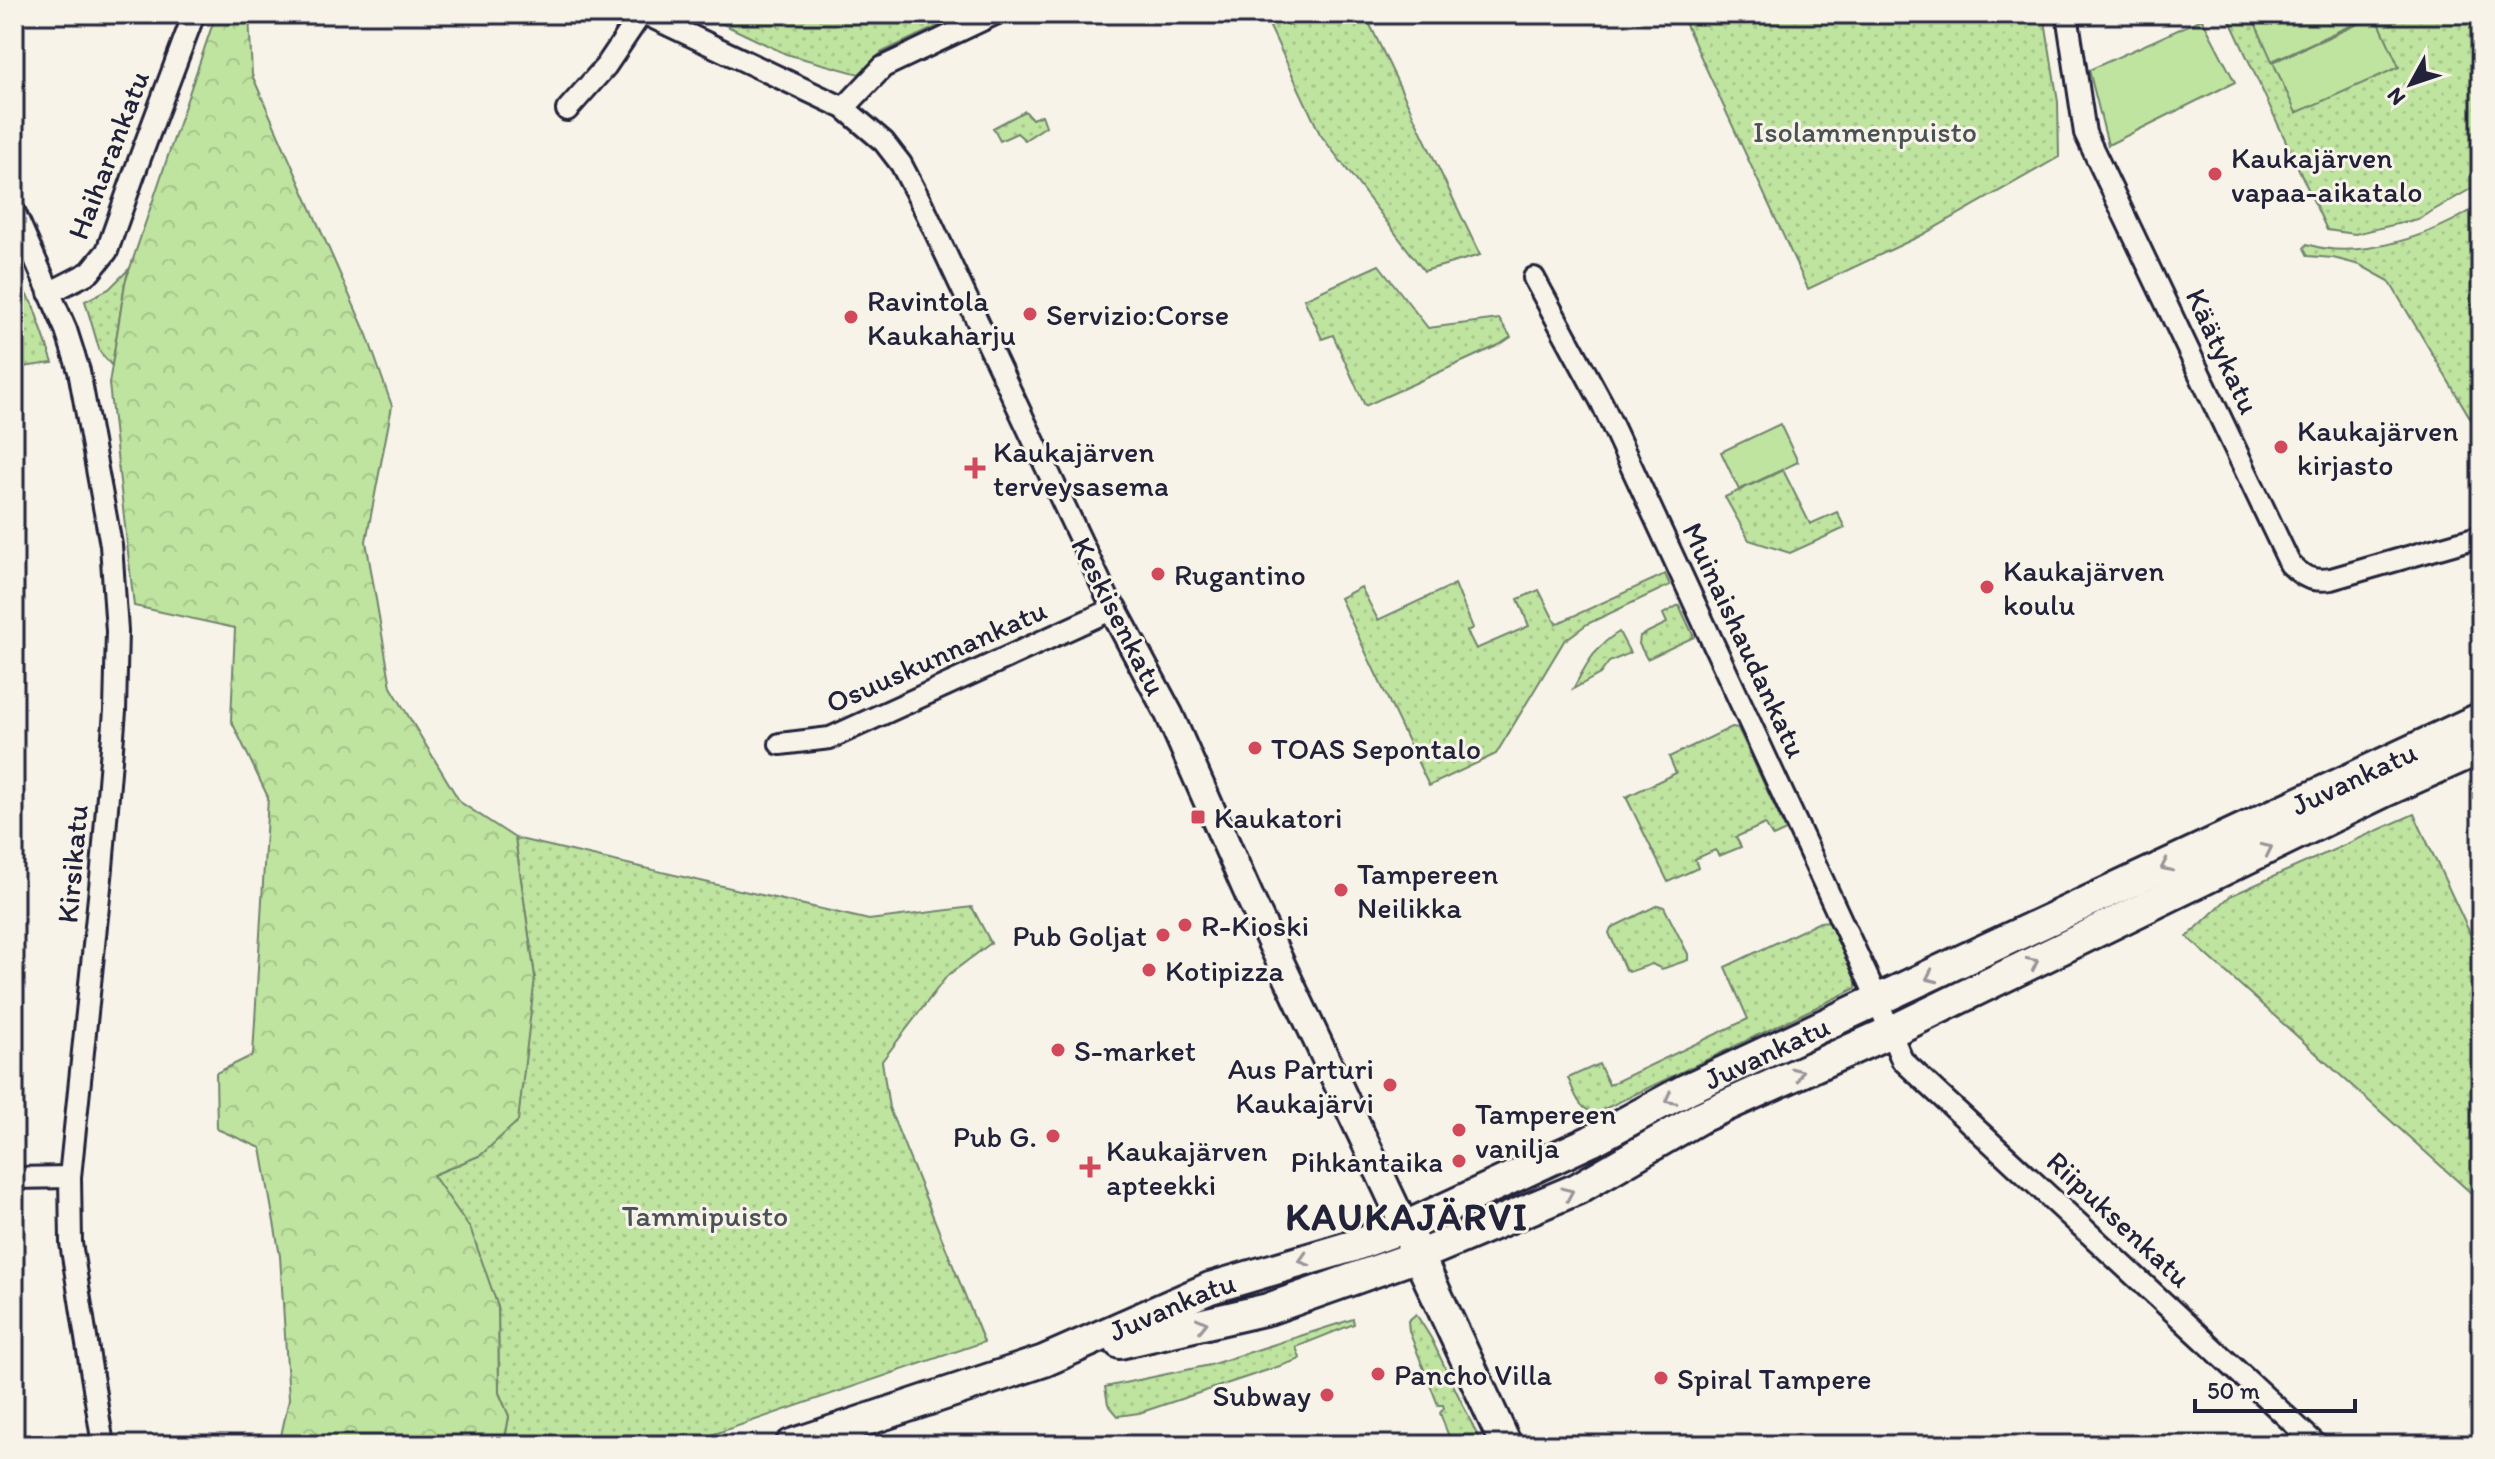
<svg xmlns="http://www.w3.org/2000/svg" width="2495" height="1459" font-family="Itim,sans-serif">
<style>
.grass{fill:url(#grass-dots);stroke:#70836d;stroke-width:2}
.forest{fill:url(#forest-crowns);stroke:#70836d;stroke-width:2}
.pitch{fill:#bfe49f;stroke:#70836d;stroke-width:2}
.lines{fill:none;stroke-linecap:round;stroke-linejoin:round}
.minor-casing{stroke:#22223b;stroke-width:26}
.tertiary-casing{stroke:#22223b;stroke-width:32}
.secondary-casing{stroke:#22223b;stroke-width:36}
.minor{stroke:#f7f3e8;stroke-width:20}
.tertiary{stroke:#f7f3e8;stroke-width:26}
.secondary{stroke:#f7f3e8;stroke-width:30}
.oneway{stroke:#97959a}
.poi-dot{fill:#d1495b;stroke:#f7f3e8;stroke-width:3}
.labels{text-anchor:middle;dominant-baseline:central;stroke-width:6;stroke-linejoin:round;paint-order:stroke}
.park-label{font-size:30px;fill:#495254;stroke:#f7f3e8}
.street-label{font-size:30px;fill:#22223b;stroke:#f7f3e8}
.poi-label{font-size:30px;fill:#22223b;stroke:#f7f3e8;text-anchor:start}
.district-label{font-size:38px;font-weight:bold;letter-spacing:2px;fill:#22223b;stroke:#f7f3e8}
</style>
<defs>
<pattern id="grass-dots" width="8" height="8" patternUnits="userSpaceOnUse" patternTransform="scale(2)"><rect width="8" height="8" fill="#bfe49f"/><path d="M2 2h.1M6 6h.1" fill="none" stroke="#a4c38a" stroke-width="1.8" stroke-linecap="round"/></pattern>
<pattern id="forest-crowns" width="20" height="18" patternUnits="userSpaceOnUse" patternTransform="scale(2)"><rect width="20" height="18" fill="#bfe49f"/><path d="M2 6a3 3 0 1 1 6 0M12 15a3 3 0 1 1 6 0" fill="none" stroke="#a4c38a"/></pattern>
</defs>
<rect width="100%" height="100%" fill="#f7f3e8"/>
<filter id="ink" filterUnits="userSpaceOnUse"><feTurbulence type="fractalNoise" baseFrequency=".0125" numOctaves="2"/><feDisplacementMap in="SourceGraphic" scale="16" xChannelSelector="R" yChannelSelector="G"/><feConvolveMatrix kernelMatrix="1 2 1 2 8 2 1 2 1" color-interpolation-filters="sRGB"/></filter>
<g filter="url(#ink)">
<path class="grass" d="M702,14H964L882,52L859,74L786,54Z
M1264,14H1365L1480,255L1424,271L1320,134Z
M1681,14H2044L2058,102L2059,157L1922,235L1808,289Z
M2227,14H2481V183L2418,219L2355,234L2327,230Z
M1025,111L1032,119L1042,115L1046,126L1025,140L1017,133L1000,141L993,128Z
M2481,204V300L2472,305L2481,325V436L2389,281L2360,265L2333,258L2308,256L2304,248L2307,244C2359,262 2437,234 2481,204Z
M1379,265L1428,328L1499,319L1511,337L1499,345L1365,406L1333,335L1322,339L1304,299Z
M129,269L125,283L112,366L100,352L85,301L109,289Z
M14,293L26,294L33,305L53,363L14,368Z
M1783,470L1810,524L1837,512L1845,528L1790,553L1749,540L1725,497Z
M1665,574L1670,585L1587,624L1564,641L1496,754L1429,786L1340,598L1361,587L1378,620L1455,584L1473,628L1467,631L1476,649L1529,626L1518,599L1539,590L1556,624Z
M1679,605L1694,637L1647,659L1639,644L1640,636L1667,623L1663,614Z
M1619,632L1630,653L1609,662L1600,674L1573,689C1586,665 1595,646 1619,632Z
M1732,727L1738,728L1786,831L1773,837L1765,824L1736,837L1741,847L1719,856L1715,850L1695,859L1698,868L1668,882L1626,797L1676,773L1669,757Z
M2414,814L2481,957V1202L2187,937L2230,896Z
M515,838L869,920L972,907L991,943L947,976L882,1061L889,1108L984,1342L682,1445H504L509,1416L499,1393L498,1307L433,1175L481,1155L535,977Z
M1658,905L1664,907L1688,954V960L1662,969L1652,964L1629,972L1625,969L1609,933L1611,928Z
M1828,921L1856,978V988L1596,1113C1578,1110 1575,1093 1568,1078L1599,1064L1609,1085L1748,1019L1725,967L1820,922Z
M1416,1314L1431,1338L1482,1445H1452L1440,1413L1444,1408L1443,1405H1438L1409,1331L1408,1321Z
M1353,1319L1354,1324L1296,1347L1300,1358L1298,1360L1139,1413L1118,1416L1108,1404L1105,1387L1210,1365Z"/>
<path class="forest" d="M216,14H249L252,75L367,335L392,406L366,541L391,687L460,802L515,838L535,977L518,1121L481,1155L433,1175L471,1230L498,1307L499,1393L509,1416L504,1445H279L289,1399L280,1256L261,1148L217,1129L216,1073L253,1055L268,797L231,720L235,628L134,606L109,384L125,283Z"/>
<path class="pitch" d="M2251,14H2376L2272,61Z
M2376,16L2399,67L2296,113L2273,62Z
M2202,19L2235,82L2108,145L2089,70Z
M1780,424L1798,462L1739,490L1721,452Z"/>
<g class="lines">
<defs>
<path id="minor" d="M645,14L844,108L884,142L901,164L926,212L1113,609L830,738L780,744
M2067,14L2085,133L2290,564C2303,577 2312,582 2331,579L2481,536
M844,108L883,67L995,14
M567,110L606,66L641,14
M14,211L66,330L79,371L111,545L117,631L115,711L102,868L70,1177L71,1243L103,1445
M1534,278L1602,403L1872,987L1902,1060L2317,1445
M49,293L90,272L107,251L137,166L194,14
M14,1178L70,1177"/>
<path id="tertiary" d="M1113,609L1169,714L1251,900L1405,1227"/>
<g id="secondary">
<path d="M1411,1240L1506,1445"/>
<path d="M1120,1343L1268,1309L1418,1256L1577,1189L1701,1117L1890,1032L2385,791L2481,748"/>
<path id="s1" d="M791,1445L1044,1361L1210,1288L1353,1246L1405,1227L1591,1141L1687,1089L2481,718"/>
</g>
</defs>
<use href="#minor" class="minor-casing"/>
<use href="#tertiary" class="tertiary-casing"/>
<use href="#secondary" class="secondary-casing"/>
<use href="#minor" class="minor"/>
<use href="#tertiary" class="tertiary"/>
<use href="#secondary" class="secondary"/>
</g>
<defs><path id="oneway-chevron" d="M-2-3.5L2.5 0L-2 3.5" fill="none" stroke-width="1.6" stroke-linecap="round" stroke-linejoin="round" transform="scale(2)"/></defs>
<g class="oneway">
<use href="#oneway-chevron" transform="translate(2267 849) rotate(-26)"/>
<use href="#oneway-chevron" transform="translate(2166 866) rotate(155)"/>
<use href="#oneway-chevron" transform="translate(2033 963) rotate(-26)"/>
<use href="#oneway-chevron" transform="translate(1931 977) rotate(155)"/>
<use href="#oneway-chevron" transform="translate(1798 1073) rotate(-24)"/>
<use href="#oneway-chevron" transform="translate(1670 1099) rotate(152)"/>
<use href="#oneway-chevron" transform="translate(1568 1193) rotate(-24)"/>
<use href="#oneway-chevron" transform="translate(1304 1260) rotate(163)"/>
<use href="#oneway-chevron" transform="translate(1202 1324) rotate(-13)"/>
</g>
</g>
<g class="poi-dot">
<circle cx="2215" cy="174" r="8"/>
<circle cx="1030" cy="314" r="8"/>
<circle cx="851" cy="317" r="8"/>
<circle cx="2281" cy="447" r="8"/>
<path d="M971 456h8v8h8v8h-8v8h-8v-8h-8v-8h8z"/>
<circle cx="1158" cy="574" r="8"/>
<circle cx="1987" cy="587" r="8"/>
<circle cx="1255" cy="748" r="8"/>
<rect x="1190" y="809" width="16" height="16" rx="4"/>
<circle cx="1341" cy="890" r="8"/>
<circle cx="1185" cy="925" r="8"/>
<circle cx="1163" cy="935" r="8"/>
<circle cx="1149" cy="970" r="8"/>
<circle cx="1058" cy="1050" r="8"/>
<circle cx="1390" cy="1085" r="8"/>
<circle cx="1459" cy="1130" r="8"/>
<circle cx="1053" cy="1136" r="8"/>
<circle cx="1459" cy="1161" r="8"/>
<path d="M1086 1155h8v8h8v8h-8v8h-8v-8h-8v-8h8z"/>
<circle cx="1378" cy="1374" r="8"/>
<circle cx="1661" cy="1378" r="8"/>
<circle cx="1327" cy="1395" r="8"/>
</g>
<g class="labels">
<g class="park-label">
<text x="1865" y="131">Isolammenpuisto</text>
<text x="705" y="1215">Tammipuisto</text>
</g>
<g class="street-label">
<text transform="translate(108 155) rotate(-69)">Haiharankatu</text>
<text transform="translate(2223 351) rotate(65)">Käätykatu</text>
<text transform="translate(1119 616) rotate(63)">Keskisenkatu</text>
<text transform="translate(1745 640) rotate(65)">Muinaishaudankatu</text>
<text transform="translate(936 656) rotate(-24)">Osuuskunnankatu</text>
<text stroke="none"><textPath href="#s1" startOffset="1702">Juvankatu</textPath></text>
<text transform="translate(72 864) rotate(-85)">Kirsikatu</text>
<text stroke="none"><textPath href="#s1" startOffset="1054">Juvankatu</textPath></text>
<text transform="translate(2119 1219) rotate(43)">Riipuksenkatu</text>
<text stroke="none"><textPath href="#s1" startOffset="406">Juvankatu</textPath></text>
</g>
<g class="poi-label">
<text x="2231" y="157">Kaukajärven<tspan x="2231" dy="34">vapaa-aikatalo</tspan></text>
<text x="867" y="300">Ravintola<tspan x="867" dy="34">Kaukaharju</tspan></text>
<text x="1046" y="314">Servizio:Corse</text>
<text x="2297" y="430">Kaukajärven<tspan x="2297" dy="34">kirjasto</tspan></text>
<text x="993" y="451">Kaukajärven<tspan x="993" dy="34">terveysasema</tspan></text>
<text x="2003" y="570">Kaukajärven<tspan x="2003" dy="34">koulu</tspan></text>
<text x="1174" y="574">Rugantino</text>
<text x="1271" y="748">TOAS Sepontalo</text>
<text x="1214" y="817">Kaukatori</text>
<text x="1357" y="873">Tampereen<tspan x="1357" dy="34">Neilikka</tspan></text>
<text x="1201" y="925">R-Kioski</text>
<text x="1147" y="935" text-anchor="end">Pub Goljat</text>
<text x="1165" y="970">Kotipizza</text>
<text x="1074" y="1050">S-market</text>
<text x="1374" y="1068" text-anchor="end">Aus Parturi<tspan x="1374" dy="34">Kaukajärvi</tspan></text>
<text x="1475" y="1113">Tampereen<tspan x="1475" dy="34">vanilja</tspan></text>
<text x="1037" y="1136" text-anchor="end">Pub G.</text>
<text x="1106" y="1150">Kaukajärven<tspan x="1106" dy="34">apteekki</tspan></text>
<text x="1443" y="1161" text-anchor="end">Pihkantaika</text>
<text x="1394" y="1374">Pancho Villa</text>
<text x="1677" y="1378">Spiral Tampere</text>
<text x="1311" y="1395" text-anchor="end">Subway</text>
</g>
<g class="district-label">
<text x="1407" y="1217">KAUKAJÄRVI</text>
</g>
</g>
<rect width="2495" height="1459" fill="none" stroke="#f7f3e8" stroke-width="48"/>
<rect x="24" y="24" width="2447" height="1411" fill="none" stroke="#22223b" stroke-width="3" filter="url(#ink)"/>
<g transform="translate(2411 84) rotate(230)" stroke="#f7f3e8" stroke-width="6" paint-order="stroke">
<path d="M0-6L14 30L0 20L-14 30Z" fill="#22223b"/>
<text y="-12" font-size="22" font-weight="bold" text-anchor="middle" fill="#22223b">N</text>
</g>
<path d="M2195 1399v12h160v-12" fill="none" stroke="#22223b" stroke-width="4"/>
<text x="2207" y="1399" font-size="24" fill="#22223b" stroke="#f7f3e8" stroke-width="6" paint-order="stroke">50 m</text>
</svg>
